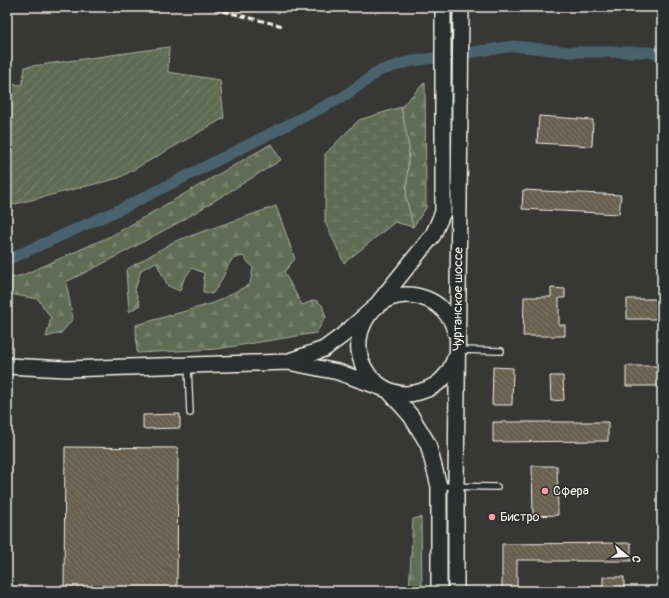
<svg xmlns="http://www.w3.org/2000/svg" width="669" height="598" font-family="Pangolin,sans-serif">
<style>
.forest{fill:url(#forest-firs);stroke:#aaae9e}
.wetland{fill:url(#wetland-marsh);stroke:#aaae9e}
.garden{fill:url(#garden-furrows);stroke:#aaae9e}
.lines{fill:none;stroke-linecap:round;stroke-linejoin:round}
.canal{stroke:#4a636e;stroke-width:11}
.building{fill:url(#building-back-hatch);stroke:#f4f1e8}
.lane-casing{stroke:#f4f1e8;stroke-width:8}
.secondary-casing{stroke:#f4f1e8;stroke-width:18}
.lane{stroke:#2a2d2e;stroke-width:5.5}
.secondary{stroke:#2a2d2e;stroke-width:15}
.rail{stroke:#f4f1e8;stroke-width:3;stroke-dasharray:6 3;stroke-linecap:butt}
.poi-dot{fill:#ff9aa2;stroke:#2a2d2e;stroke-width:1.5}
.labels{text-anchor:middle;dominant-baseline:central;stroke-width:3;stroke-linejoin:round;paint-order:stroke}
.street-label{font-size:13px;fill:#f4f1e8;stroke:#2a2d2e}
.poi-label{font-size:13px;fill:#f4f1e8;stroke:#2a2d2e;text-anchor:start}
</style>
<defs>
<pattern id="forest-firs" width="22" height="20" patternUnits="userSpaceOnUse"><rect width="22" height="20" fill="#616c53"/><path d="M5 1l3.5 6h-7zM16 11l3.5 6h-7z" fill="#78816c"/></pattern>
<pattern id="wetland-marsh" width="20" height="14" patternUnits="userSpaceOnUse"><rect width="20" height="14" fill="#616c53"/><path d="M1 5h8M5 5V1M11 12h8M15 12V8" fill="none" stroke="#78816c"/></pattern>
<pattern id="garden-furrows" width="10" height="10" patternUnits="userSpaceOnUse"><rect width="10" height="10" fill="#616c53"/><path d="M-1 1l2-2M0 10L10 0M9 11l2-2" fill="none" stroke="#78816c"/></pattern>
<pattern id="building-back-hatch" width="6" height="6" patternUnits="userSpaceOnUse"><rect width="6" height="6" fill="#695e50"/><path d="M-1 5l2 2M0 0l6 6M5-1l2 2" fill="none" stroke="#7f7669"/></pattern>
</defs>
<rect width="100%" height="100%" fill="#373735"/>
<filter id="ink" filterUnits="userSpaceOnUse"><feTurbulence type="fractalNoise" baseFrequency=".025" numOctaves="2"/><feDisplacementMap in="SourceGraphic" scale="8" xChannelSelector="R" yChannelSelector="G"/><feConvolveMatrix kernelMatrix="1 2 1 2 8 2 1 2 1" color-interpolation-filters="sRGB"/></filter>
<g filter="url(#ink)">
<path class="forest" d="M425,82L426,208L413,227L406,197L409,148L401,107Z
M271,144L281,160L183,220L110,260L66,282L73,319L61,333L46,337L51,318L38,299L10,294L7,296V279L23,275L113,235Z
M276,206L295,259L284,272L302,305L315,300L322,305L326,317L316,333L217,349L137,353L136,325L214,303L250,284L253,268L243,256L232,259C224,272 222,283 212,294L203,292L204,273L192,268L184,279L180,291L168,286L156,262L141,270L135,290L140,305L129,312L126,270L173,242Z
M421,517L422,591H409L413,519Z"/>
<path class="wetland" d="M401,107L409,148L406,197L413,227L395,222L344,263L325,222V154L359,120Z"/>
<path class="garden" d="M169,47L168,72L220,80L224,118L119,178L7,206V84L22,85L25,67Z"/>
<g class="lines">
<path class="canal" d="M7,260L125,207L343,97L379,71L407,62L514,46L570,52H648L662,54"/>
</g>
<path class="building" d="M539,116L593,120L592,146L537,143Z
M523,190L621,195L619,214L522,209Z
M551,288L565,289V298H559V325H565V336H523L524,297H551Z
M627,299H662V319H627Z
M626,366H662V386H626Z
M493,367L513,368L512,405H492Z
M550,376H563L564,400L551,401Z
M180,414V428L143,429V415Z
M493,422H608V441L493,442Z
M65,447L178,448L177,591H64Z
M532,466H557L558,515L533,516Z
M631,543V561H545V560H517V591H502V544Z
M603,577H624V591H603Z"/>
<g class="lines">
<defs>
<path id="lane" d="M458,350L501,351
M188,366L190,413
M439,486L497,487"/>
<g id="secondary">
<path d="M455,358C453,363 450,370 447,374C434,391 406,400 386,389C329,357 370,274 429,300C442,306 453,319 455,332"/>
<path d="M289,361L324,349L343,335L375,307L433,235L443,212V7"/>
<path d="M7,366L66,369L288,362L338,372L388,390L411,416L428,444L439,486V591"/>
<path id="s1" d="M456,591V486L461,7"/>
</g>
</defs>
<use href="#lane" class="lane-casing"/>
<use href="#secondary" class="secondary-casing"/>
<use href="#lane" class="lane"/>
<use href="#secondary" class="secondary"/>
<path class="rail" d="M206,7L283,26"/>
</g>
</g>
<g class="poi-dot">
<circle cx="545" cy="491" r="4"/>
<circle cx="492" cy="517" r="4"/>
</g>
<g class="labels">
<g class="street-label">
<text stroke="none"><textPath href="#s1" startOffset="292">Чуртанское шоссе</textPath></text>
</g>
<g class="poi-label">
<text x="553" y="491">Сфера</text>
<text x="500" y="517">Бистро</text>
</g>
</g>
<rect width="669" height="598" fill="none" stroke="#2a2d2e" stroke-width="24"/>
<rect x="12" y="12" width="645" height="574" fill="none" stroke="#f4f1e8" stroke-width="1.5" filter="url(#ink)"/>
<g transform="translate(627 556) rotate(108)" stroke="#2a2d2e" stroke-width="3" paint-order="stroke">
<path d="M0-3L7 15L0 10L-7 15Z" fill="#f4f1e8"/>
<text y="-6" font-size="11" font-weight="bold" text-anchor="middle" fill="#f4f1e8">С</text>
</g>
</svg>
